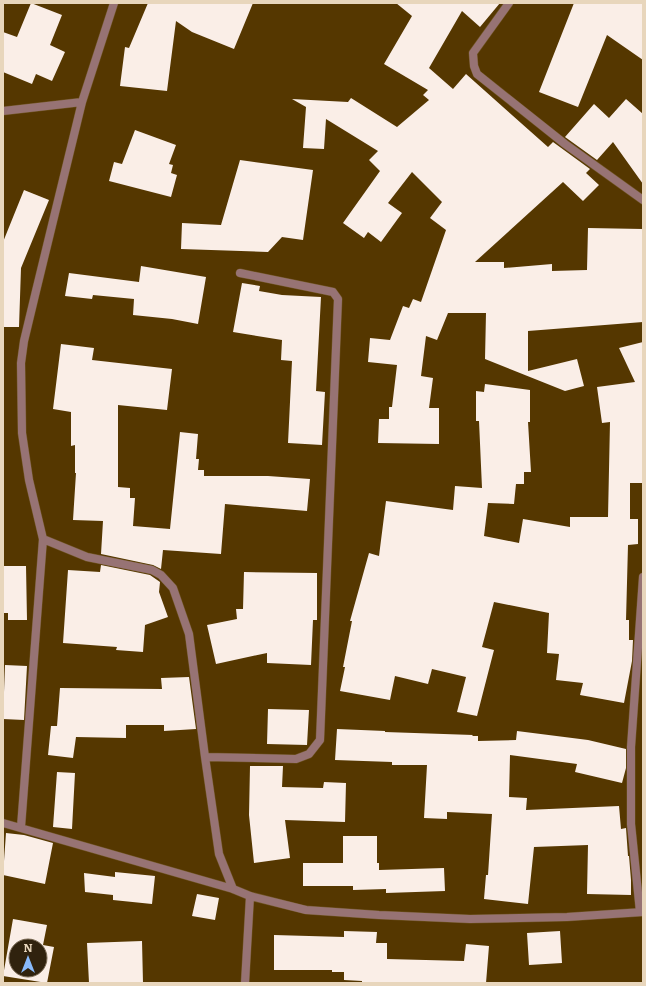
<svg xmlns="http://www.w3.org/2000/svg" width="646" height="986" font-family="Literata,serif">
<style>
.building{fill:#faeee7;fill-rule:evenodd}
.lines{fill:none;stroke-linecap:round;stroke-linejoin:round}
.minor-casing{stroke:#6f5422;stroke-width:9}
.minor{stroke:#977374;stroke-width:8}
</style>
<rect width="100%" height="100%" fill="#553700"/>
<path class="building" d="M31,3L62,15L50,45L65,52L52,81L36,74L32,84L3,72V32L17,37Z
M148,3H253L234,49L192,32L176,21L167,91L120,86L125,47L129,48Z
M396,3H500L480,27L462,11L429,68L453,89L466,74L548,147L553,142L590,169L586,173L599,185L583,201L563,182L475,262H504V268L552,264V271L587,270L588,228L643,229V322L528,331V371L577,359L584,386L565,391L485,359L486,313H448L437,340L426,336L421,376L433,378L429,408H439V444L378,443L379,419H389V407H392L397,365L368,362L370,338L390,340L403,306L409,308L413,299L421,302L446,230L430,218L442,202L412,172L388,203L402,213L381,242L368,232L364,238L343,223L380,171L369,160L378,151L326,119L324,149L303,148L306,107L292,99L348,102L351,98L397,127L429,100L423,95L428,90L384,64L412,16Z
M574,3H643V60L607,35L578,107L539,92Z
M626,99L643,114V184L613,142L597,160L565,137L594,104L609,118Z
M135,130L176,145L169,164L173,165L171,173L177,175L171,197L109,181L114,162L122,164Z
M240,160L313,170L303,240L282,237L268,252L181,249L182,223L221,225Z
M24,190L49,200L21,268L19,327H3V242Z
M141,266L206,277L198,324L172,319L133,315L134,299L93,295L92,299L65,296L69,273L139,282Z
M242,283L260,286L259,291L282,295L321,297L316,391L325,392L322,445L288,443L292,361L281,360L282,340L233,332Z
M643,342V483H630V519H638V544L628,545L626,620H629V640H633L632,661L624,703L580,695L583,683L556,680L559,654L547,653L549,613L494,602L482,647L494,650L477,716L457,712L466,677L432,669L428,684L395,676L390,700L340,691L345,667H343L352,621H350L369,553L379,556L386,501L453,510L455,486L482,488L479,421H476V391L484,392L485,384L530,390V422H528L531,472H524V484H516L514,504L488,503L484,536L519,543L523,519L570,527V517H608L610,422L602,423L597,387L635,382L619,348Z
M61,344L94,348L92,360L172,369L167,410L118,405V487L130,488V498H135L133,526L170,529L180,432L198,434L196,459H199L198,470H204V476H268L310,479L307,511L225,504L221,554L163,550L161,569L153,565L101,554L103,521L73,520L76,473H75V445L71,446V412L53,409Z
M101,565L150,575L160,582L159,592L168,617L145,625L143,652L116,650L117,647L63,643L68,570L100,572Z
M3,566H26L27,620H8V613H3Z
M244,572L317,573V620H313L311,665L267,663V653L216,664L207,625L237,619L236,609H243Z
M5,665L27,666L24,720L3,719Z
M189,677L196,729L164,731V725H126V738L76,737L73,758L48,755L51,726H57L60,688L162,689L161,678Z
M268,709L309,710L307,745L267,744Z
M337,729L385,731V732L473,735L472,736H478V741L516,740L517,731L588,740L626,749V768L622,783L575,772L577,764L510,755L509,797L527,798L526,810L619,806L621,829L626,828L628,856H629L631,880V895L587,894L588,845L534,847L528,904L484,899L486,875H488L492,814L447,812V819L424,818L427,765H392V762L335,760Z
M250,766H283L282,787L323,788L324,782L346,783L345,822L285,820L290,858L254,863L249,815Z
M57,772L75,773L72,829L53,827Z
M6,833L24,835L53,843L45,884L3,875Z
M343,836H377V863H379V870L444,868L445,891L386,893V889L353,890V886H303V863H343Z
M115,872L155,876L152,904L113,900V895L85,892L84,873L115,877Z
M197,894L219,898L215,920L192,916Z
M13,919L47,925L43,945L54,947L47,983L3,976ZM16,946H40V970H16Z
M344,931L377,932L376,943H387V959L464,961L466,944L489,946L486,983H362V981L344,980V972H332V970H274V935L344,937Z
M560,931L562,963L529,965L527,933Z
M142,941L143,983H89L87,943Z"/>
<g class="lines">
<defs>
<path id="minor" d="M509,3L473,53L474,66L477,74L565,144L643,200
M3,111L82,102
M43,539L87,557L152,570L161,575L173,588L189,634L205,757L219,854L233,889
M205,757L296,759L309,754L320,740L338,299L333,292L240,273
M3,823L233,889L250,896L306,910L379,915L470,919L567,917L643,912
M21,827L43,539L29,480L22,433L21,363L24,341L36,291L82,102L114,3
M640,912L631,824V747L643,577
M245,983L250,896"/>
</defs>
<use href="#minor" class="minor-casing"/>
<use href="#minor" class="minor"/>
</g>
<rect width="646" height="986" fill="none" stroke="#e8d6bc" stroke-width="8"/>
<g transform="translate(28 958)"><circle r="19" fill="#30220e" stroke="#7a6a54"/>
<path d="M0-3L7 15L0 10L-7 15Z" fill="#89bafc"/>
<text y="-6" font-size="11" font-weight="bold" text-anchor="middle" fill="#e8d6bc">N</text>
</g>
</svg>
